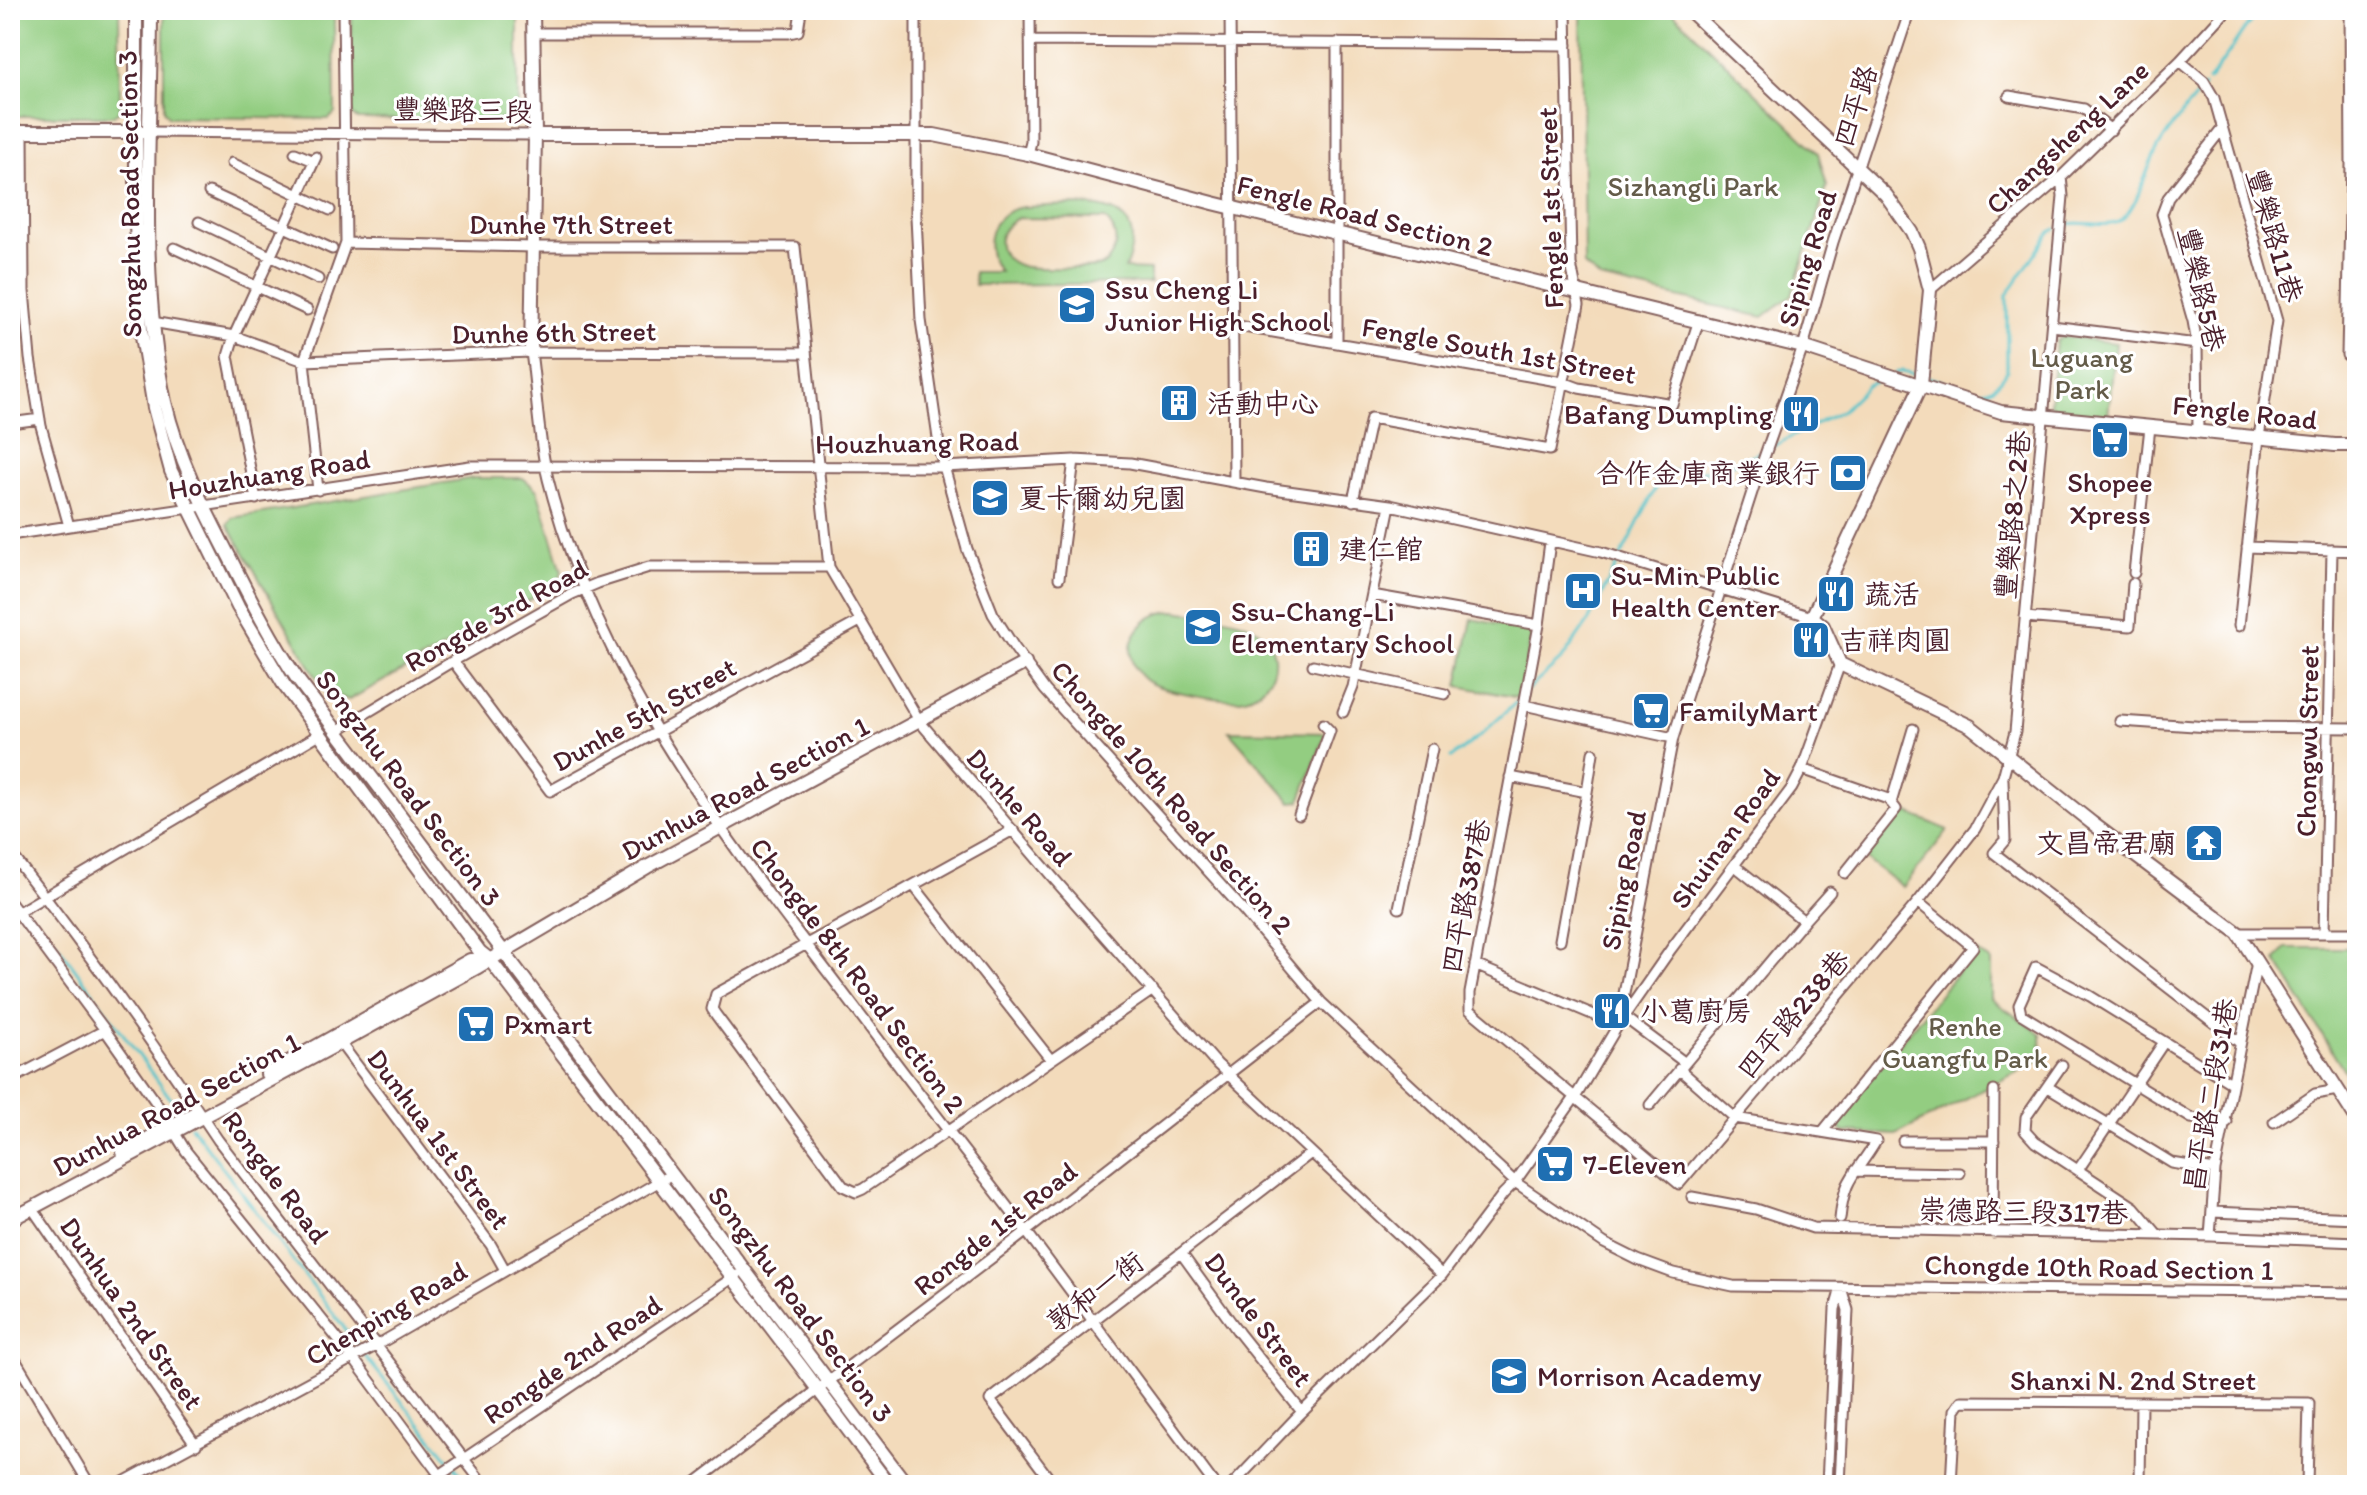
<svg xmlns="http://www.w3.org/2000/svg" width="2367" height="1495" font-family="Itim,'LXGW WenKai TC',sans-serif">
<style>
.green{fill:#93cd81;stroke:#6e7656;stroke-width:2;fill-rule:evenodd}
.lines{fill:none;stroke-linecap:round;stroke-linejoin:round}
.stream{stroke:#55c3ca;stroke-width:3}
.minor-casing{stroke:#85615d;stroke-width:13}
.tertiary-casing{stroke:#85615d;stroke-width:16}
.minor{stroke:#fff;stroke-width:9}
.tertiary{stroke:#fff;stroke-width:12}
.labels{text-anchor:middle;dominant-baseline:central;stroke-width:6;stroke-linejoin:round;paint-order:stroke}
.street-label{font-size:28px;fill:#4a1f2b;stroke:#fff}
.park-label{font-size:28px;fill:#645c49;stroke:#fff}
.poi-label{font-size:28px;fill:#4a1f2b;stroke:#fff;text-anchor:start}
</style>
<rect width="100%" height="100%" fill="#fff"/>
<filter id="ink" filterUnits="userSpaceOnUse"><feTurbulence type="fractalNoise" baseFrequency=".0125" numOctaves="2"/><feDisplacementMap in="SourceGraphic" scale="16" xChannelSelector="R" yChannelSelector="G"/><feConvolveMatrix kernelMatrix="1 2 1 2 8 2 1 2 1" color-interpolation-filters="sRGB"/></filter>
<filter id="wash" filterUnits="userSpaceOnUse"><feTurbulence type="fractalNoise" baseFrequency=".006" numOctaves="4" result="noise"/><feDisplacementMap in="SourceGraphic" scale="32" xChannelSelector="R" yChannelSelector="G"/><feGaussianBlur stdDeviation="1.8" result="paint"/><feColorMatrix in="noise" values="0 0 0 0 0 0 0 0 0 0 0 0 0 0 0 0 0 1.4 0 .05"/><feComposite in="paint" operator="in"/></filter>
<g filter="url(#wash)">
<rect width="100%" height="100%" fill="#f3dbbb"/>
<path class="green" d="M10,10H119L120,110L113,116H10Z
M164,10H334L335,113L329,119L169,117L164,110Z
M352,10H518V115L512,120L357,119L352,114Z
M1581,10H1670L1818,153L1827,186L1792,295L1763,317L1600,279L1584,265Z
M1024,207C1071,206 1157,191 1125,269L1150,270V283L975,285L974,272H1000C979,246 990,211 1024,207ZM1018,218L1105,219C1114,227 1117,235 1115,246C1113,255 1109,262 1101,266C1092,269 1031,269 1021,266C993,257 993,230 1018,218Z
M2063,336L2116,343L2108,415L2054,410L2050,404L2056,341Z
M474,478H523L537,490L562,571L557,585L349,700L325,692L228,525L232,518Z
M1175,611C1207,617 1268,614 1274,656C1275,666 1272,677 1265,685C1260,691 1254,696 1245,698C1228,703 1157,691 1144,679C1114,653 1139,611 1175,611Z
M1472,619L1532,631L1520,698L1458,686Z
M1229,731L1326,733L1300,801L1291,802Z
M1906,812L1948,830L1903,887L1863,857Z
M2286,948H2357V1091L2276,960Z
M1975,951L1991,961V999L2041,1034L2042,1059L1896,1135L1843,1132L1836,1121Z"/>
<g class="lines">
<path class="stream" d="M2208,81C2227,59 2240,32 2260,10
M2063,225C2080,219 2102,229 2118,222C2136,213 2146,169 2156,152C2168,129 2187,108 2204,87
M1896,373L1902,371L1920,375
M1927,377C1960,384 1986,409 2007,371V295L2050,232L2056,229
M1770,448L1843,410L1868,385L1885,378
M1529,689L1563,658L1588,622L1657,485L1669,471H1714L1763,451
M1451,758L1482,734L1524,695
M54,940L182,1114
M191,1126L361,1350
M365,1356L469,1485"/>
</g>
</g>
<g filter="url(#ink)">
<g class="lines">
<defs>
<path id="minor" d="M916,10V217L921,320L940,452L967,549L993,614L1014,647L1045,690L1245,912L1321,1002L1515,1182L1604,1243L1638,1260L1673,1273L1733,1286L2357,1293
M1230,10L1234,481
M2350,10L2351,165L2347,355L2357,356
M534,33H789L798,31L801,10
M1030,41L1567,45
M2180,61L2204,81L2214,98L2277,321L2259,437L2239,626
M2009,96L2084,109L2111,130
M23,132L24,291L30,358L41,426L69,526
M150,132L535,135
M295,153L314,161
M1028,154L1031,142L1030,10
M232,163L330,210
M209,192L332,249
M199,222L318,279
M346,243L534,247H795L829,567L920,722L1055,880L1217,1064L1442,1275
M174,248L307,310
M1930,290L2061,177L2180,61L2227,10
M152,322L234,336L304,361L531,352L805,353
M1232,325L1563,382L1579,388L1672,404L1699,320
M2052,326L2197,344
M1337,343V43
M531,352C537,394 538,438 548,479C602,695 752,870 882,1044C929,1107 978,1168 1026,1231C1089,1316 1152,1401 1215,1485
M10,423L40,419
M2198,431L2197,344L2193,321L2162,214L2168,198L2222,129
M318,490L304,361L346,243L343,10
M256,499L228,356L234,336L316,157
M1353,501L1371,418L1550,450L1579,305L1571,264L1566,10
M10,535L470,466L944,467L1074,460L1130,463L1266,488L1390,505L1601,552L1812,617
M1550,542L1539,625L1470,993V1010L1679,1184L1918,902L1975,829L2003,777L2015,732L2063,196L2061,177
M2247,547L2357,551
M2134,573L2150,427
M1059,578L1074,460
M1372,595L1503,618
M2025,617L2130,626L2133,583
M1504,619L1539,625
M453,661L550,791L860,621
M1313,665L1445,694
M1524,705L1673,738
M1343,712L1353,687L1390,505
M2120,721L2209,727L2357,728
M338,730L453,661L572,594L598,583L649,567H829
M1802,769L1888,799L1896,809L1845,873
M1510,777L1587,792L1560,940
M2003,780L2005,840L1994,853L2240,1043
M1587,792L1593,753
M1891,803L1913,729
M1299,815L1330,731L1323,724
M1013,830L716,994L712,1009L716,1015L843,1186L856,1192L863,1189L1153,990
M10,852C83,945 152,1041 218,1140L484,1485
M914,886L1051,1060
M10,902L105,1030L155,1101L186,1151L353,1358L447,1485
M1399,908L1432,749
M10,917L318,735
M1804,921L1830,892
M2238,933H2357
M2324,933L2332,550
M1475,965L1618,1025L1671,949L1792,788L1802,769L1840,664
M1624,1017L1684,1062
M338,1040L491,1245L505,1270
M2062,1065L2026,1117L2025,1131L2035,1142L2134,1207L2158,1235
M1679,1069L1735,1118L1876,1141C1856,1175 1844,1176 1840,1219
M10,1080L105,1030
M2048,1087L2172,1163L2215,1170
M1650,1105L1804,921L1735,866
M2227,1122L2191,1118L2021,1014L2019,1005L2036,967L2090,996L2231,1083
M2274,1122L2315,1094L2338,1090
M1823,1131L1973,947L1918,902
M1903,1141H1994
M2078,1170L2164,1042
M1855,1171L1960,1173
M1692,1197L1756,1209L1813,1228L2210,1236L2357,1242
M32,1208L196,1445
M2212,1212L2357,1218
M1993,1233L1994,1091
M2210,1236L2215,1170L2257,962
M1181,1253L1239,1333L1302,1412
M10,1351L90,1485
M118,1485L377,1345L672,1174
M425,1485L737,1275
M692,1485L1014,1241L1321,1002
M1054,1485L990,1400L1311,1153
M1232,1485L1294,1420L1442,1275L1503,1194L1515,1182L1576,1096L1618,1025L1673,738L1754,486L1803,347L1833,242L1910,10
M1827,1485L1835,1309L1841,1288
M1840,1485L1848,1310L1841,1288
M1951,1485L1955,1410L1961,1401L2309,1403L2307,1485
M2140,1485L2141,1402"/>
<path id="tertiary" d="M136,10V225L141,330L154,408L171,471L238,607L284,685L480,952L490,960L802,1368L889,1485
M151,10C151,140 138,275 165,402C178,458 204,508 230,558C251,600 272,641 298,680L907,1485
M1689,10L1886,195L1912,232L1919,248L1930,290L1921,385L1812,617L1823,626L1840,664L1970,726L2092,823L2238,933L2357,1120
M10,132H143
M535,135H934L1028,154L1213,203L1803,347L2001,412L2335,445H2357
M531,352L535,135L533,10
M267,1074L470,960H490
M123,1152L195,1113
M10,1220L340,1043L476,968L647,867L1025,663"/>
</defs>
<use href="#minor" class="minor-casing"/>
<use href="#tertiary" class="tertiary-casing"/>
<use href="#minor" class="minor"/>
<use href="#tertiary" class="tertiary"/>
</g>
</g>
<defs>
<symbol id="school-square" viewBox="-11 -11 22 22"><rect x="-9" y="-9" width="18" height="18" rx="4" fill="#1f6fb2" stroke="#fff"/><path d="M0-5L7-2L0 1L-7-2ZM-4 1L0 2.5L4 1V4Q0 6-4 4Z" fill="#fff"/></symbol>
<symbol id="building-square" viewBox="-11 -11 22 22"><rect x="-9" y="-9" width="18" height="18" rx="4" fill="#1f6fb2" stroke="#fff"/><path d="M-4-6H4V6H1V3H-1V6H-4ZM-2.5-4.3h1.7v1.8h-1.7ZM.8-4.3h1.7v1.8H.8ZM-2.5-1h1.7V.8h-1.7ZM.8-1h1.7V.8H.8Z" fill="#fff"/></symbol>
<symbol id="restaurant-square" viewBox="-11 -11 22 22"><rect x="-9" y="-9" width="18" height="18" rx="4" fill="#1f6fb2" stroke="#fff"/><path d="M-5-6h1v4h1v-4h1v4h1v-4h1v5L-1.5 .5V6h-2V.5L-5-1ZM5-6V6H3V1.5H1.5Q1.5-4 5-6Z" fill="#fff"/></symbol>
<symbol id="supermarket-square" viewBox="-11 -11 22 22"><rect x="-9" y="-9" width="18" height="18" rx="4" fill="#1f6fb2" stroke="#fff"/><path d="M-6-5.5h2.5l.6 2H6L4.5 2H-2.5L-4.4-4H-6ZM-1.5 3.2a1.3 1.3 0 1 0 .1 0ZM3 3.2a1.3 1.3 0 1 0 .1 0Z" fill="#fff"/></symbol>
<symbol id="bank-square" viewBox="-11 -11 22 22"><rect x="-9" y="-9" width="18" height="18" rx="4" fill="#1f6fb2" stroke="#fff"/><path d="M-6-4H6V4H-6ZM0-2.3a2.3 2.3 0 1 0 0 4.6a2.3 2.3 0 1 0 0-4.6Z" fill="#fff"/></symbol>
<symbol id="hospital-square" viewBox="-11 -11 22 22"><rect x="-9" y="-9" width="18" height="18" rx="4" fill="#1f6fb2" stroke="#fff"/><path d="M-5-5h3v3.5h4V-5h3V5h-3V1.5h-4V5h-3Z" fill="#fff"/></symbol>
<symbol id="temple-square" viewBox="-11 -11 22 22"><rect x="-9" y="-9" width="18" height="18" rx="4" fill="#1f6fb2" stroke="#fff"/><path d="M0-6L5-2H3V0L6.5 2.5H4V6H1.5V3h-3V6H-4V2.5H-6.5L-3 0V-2H-5Z" fill="#fff"/></symbol>
</defs>
<g fill-rule="evenodd">
<use href="#school-square" x="1055" y="283" width="44" height="44"/>
<use href="#building-square" x="1157" y="381" width="44" height="44"/>
<use href="#restaurant-square" x="1779" y="392" width="44" height="44"/>
<use href="#supermarket-square" x="2088" y="418" width="44" height="44"/>
<use href="#bank-square" x="1826" y="451" width="44" height="44"/>
<use href="#school-square" x="968" y="476" width="44" height="44"/>
<use href="#building-square" x="1289" y="527" width="44" height="44"/>
<use href="#hospital-square" x="1561" y="569" width="44" height="44"/>
<use href="#restaurant-square" x="1814" y="572" width="44" height="44"/>
<use href="#school-square" x="1181" y="605" width="44" height="44"/>
<use href="#restaurant-square" x="1789" y="618" width="44" height="44"/>
<use href="#supermarket-square" x="1629" y="689" width="44" height="44"/>
<use href="#temple-square" x="2182" y="821" width="44" height="44"/>
<use href="#restaurant-square" x="1590" y="989" width="44" height="44"/>
<use href="#supermarket-square" x="454" y="1002" width="44" height="44"/>
<use href="#supermarket-square" x="1533" y="1142" width="44" height="44"/>
<use href="#school-square" x="1487" y="1354" width="44" height="44"/>
</g>
<g class="labels">
<g class="street-label">
<text transform="translate(1855 106) rotate(-72)">四平路</text>
<text transform="translate(463 110) rotate(1)">豐樂路三段</text>
<text transform="translate(2067 137) rotate(-43)">Changsheng Lane</text>
<text transform="translate(129 194) rotate(-91)">Songzhu Road Section 3</text>
<text transform="translate(1550 208) rotate(-92)">Fengle 1st Street</text>
<text transform="translate(1365 215) rotate(14)">Fengle Road Section 2</text>
<text x="571" y="224">Dunhe 7th Street</text>
<text transform="translate(2275 235) rotate(74)">豐樂路11巷</text>
<text transform="translate(1807 258) rotate(-73)">Siping Road</text>
<text transform="translate(2202 289) rotate(77)">豐樂路5巷</text>
<text transform="translate(554 332) rotate(-1)">Dunhe 6th Street</text>
<text transform="translate(1499 350) rotate(10)">Fengle South 1st Street</text>
<text transform="translate(2245 412) rotate(6)">Fengle Road</text>
<text transform="translate(917 442) rotate(-1)">Houzhuang Road</text>
<text transform="translate(269 474) rotate(-9)">Houzhuang Road</text>
<text transform="translate(2012 515) rotate(-85)">豐樂路8之2巷</text>
<text transform="translate(496 615) rotate(-29)">Rongde 3rd Road</text>
<text transform="translate(644 714) rotate(-29)">Dunhe 5th Street</text>
<text transform="translate(2307 741) rotate(-89)">Chongwu Street</text>
<text transform="translate(409 788) rotate(53)">Songzhu Road Section 3</text>
<text transform="translate(745 788) rotate(-28)">Dunhua Road Section 1</text>
<text transform="translate(1172 797) rotate(49)">Chongde 10th Road Section 2</text>
<text transform="translate(1020 807) rotate(49)">Dunhe Road</text>
<text transform="translate(1725 838) rotate(-54)">Shuinan Road</text>
<text transform="translate(1623 880) rotate(-79)">Siping Road</text>
<text transform="translate(1465 896) rotate(-79)">四平路387巷</text>
<text transform="translate(858 975) rotate(53)">Chongde 8th Road Section 2</text>
<text transform="translate(1793 1014) rotate(-50)">四平路238巷</text>
<text transform="translate(2210 1095) rotate(-80)">昌平路二段31巷</text>
<text transform="translate(176 1104) rotate(-28)">Dunhua Road Section 1</text>
<text transform="translate(439 1139) rotate(53)">Dunhua 1st Street</text>
<text transform="translate(276 1177) rotate(53)">Rongde Road</text>
<text transform="translate(2023 1211) rotate(1)">崇德路三段317巷</text>
<text transform="translate(995 1228) rotate(-38)">Rongde 1st Road</text>
<text transform="translate(2099 1267) rotate(1)">Chongde 10th Road Section 1</text>
<text transform="translate(1095 1291) rotate(-37)">敦和一街</text>
<text transform="translate(801 1304) rotate(53)">Songzhu Road Section 3</text>
<text transform="translate(132 1313) rotate(55)">Dunhua 2nd Street</text>
<text transform="translate(386 1313) rotate(-30)">Chenping Road</text>
<text transform="translate(1259 1319) rotate(53)">Dunde Street</text>
<text transform="translate(572 1359) rotate(-34)">Rongde 2nd Road</text>
<text x="2133" y="1380">Shanxi N. 2nd Street</text>
</g>
<g class="park-label">
<text x="1693" y="186">Sizhangli Park</text>
<text x="2082" y="357">Luguang<tspan x="2082" dy="32">Park</tspan></text>
<text x="1965" y="1026">Renhe<tspan x="1965" dy="32">Guangfu Park</tspan></text>
</g>
<g class="poi-label">
<text x="1105" y="289">Ssu Cheng Li<tspan x="1105" dy="32">Junior High School</tspan></text>
<text x="1207" y="403">活動中心</text>
<text x="1773" y="414" text-anchor="end">Bafang Dumpling</text>
<text x="1820" y="473" text-anchor="end">合作金庫商業銀行</text>
<text x="2110" y="482" text-anchor="middle">Shopee<tspan x="2110" dy="32">Xpress</tspan></text>
<text x="1018" y="498">夏卡爾幼兒園</text>
<text x="1339" y="549">建仁館</text>
<text x="1611" y="575">Su-Min Public<tspan x="1611" dy="32">Health Center</tspan></text>
<text x="1864" y="594">蔬活</text>
<text x="1231" y="611">Ssu-Chang-Li<tspan x="1231" dy="32">Elementary School</tspan></text>
<text x="1839" y="640">吉祥肉圓</text>
<text x="1679" y="711">FamilyMart</text>
<text x="2176" y="843" text-anchor="end">文昌帝君廟</text>
<text x="1640" y="1011">小葛廚房</text>
<text x="504" y="1024">Pxmart</text>
<text x="1583" y="1164">7-Eleven</text>
<text x="1537" y="1376">Morrison Academy</text>
</g>
</g>
<rect width="2367" height="1495" fill="none" stroke="#fff" stroke-width="40"/>
</svg>
